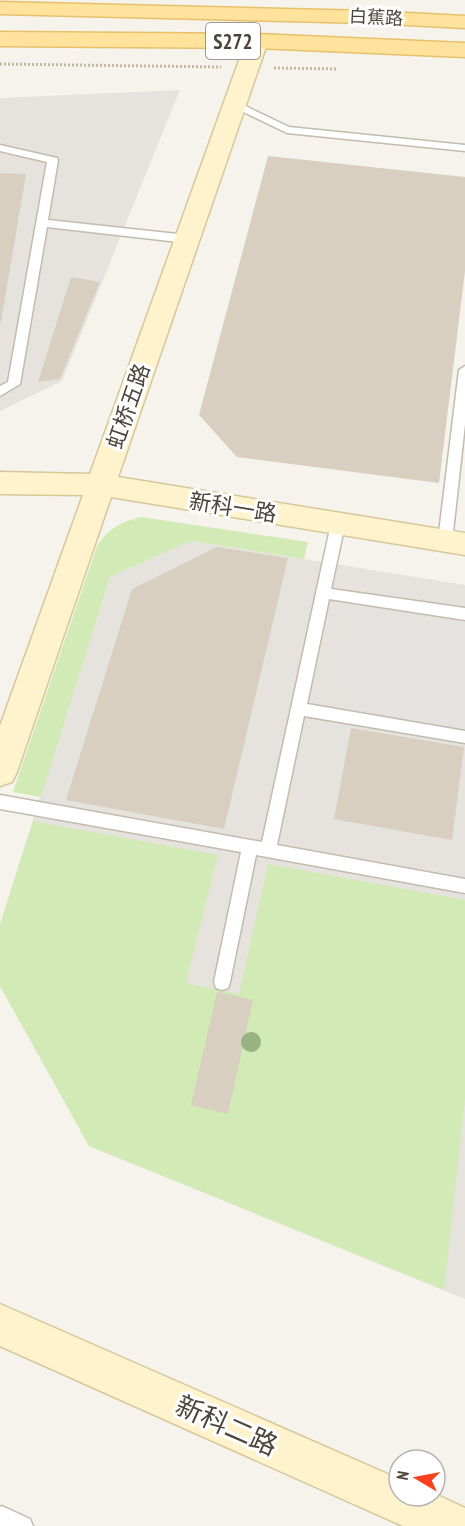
<svg xmlns="http://www.w3.org/2000/svg" width="465" height="1526" font-family="'PT Sans Narrow','Noto Sans SC',sans-serif">
<style>
.industrial{fill:#e6e2dd}
.green{fill:#d2eab5}
.parking{fill:#e5e3e0}
.building{fill:#d8cfc1}
.lines{fill:none;stroke-linecap:round;stroke-linejoin:round}
.lane-casing{stroke:#c2bbae;stroke-width:3}
.secondary-casing{stroke:#d6c79b;stroke-width:3}
.primary-casing{stroke:#e6c16a;stroke-width:3}
.path{stroke:#c4b79f;stroke-width:3;stroke-dasharray:2 2;stroke-linecap:butt}
.lane{fill:#fff;fill-rule:evenodd}
.secondary{fill:#fff3cd;fill-rule:evenodd}
.primary{fill:#ffe39c;fill-rule:evenodd}
.tree{fill:#97b381}
.labels{text-anchor:middle;dominant-baseline:central;stroke-width:6;stroke-linejoin:round;paint-order:stroke}
.far-street-label{font-size:18px;fill:#4b4439;stroke:#fff}
.shield{fill:#fff;stroke:#817c74;stroke-width:1.5}
.shield-label{font-size:21px;font-weight:bold;fill:#4b4439}
.street-label{font-size:22px;fill:#4b4439;stroke:#fff}
.near-street-label{font-size:27px;fill:#4b4439;stroke:#fff}
</style>
<rect width="100%" height="100%" fill="#f6f3ec"/>
<path class="industrial" d="M180,90L62,381L0,411V98Z
M191,541L465,585V1299L89,1146L0,986V924L110,577Z"/>
<path class="green" d="M141,517L308,542L304,559L191,541L110,577L41,797L13,792L97,546C109,528 121,522 141,517Z
M33,821L218,855L186,983L239,994L268,864L465,900V1099L444,1290L89,1146L0,986V925Z"/>
<path class="parking" d="M344,607L465,625V728L362,711L331,678Z"/>
<path class="building" d="M268,156L465,177V271L439,483L237,457L199,415Z
M0,173L26,174L1,322H0Z
M71,277L100,282L60,379L38,382Z
M217,547L288,558L224,829L66,800L132,589Z
M351,728L464,747L452,840L334,819Z
M217,992L253,1000L228,1114L191,1105Z"/>
<g class="lines">
<defs>
<path id="lane" d="M235,101L289,127L465,145V151L287,133L231,106L230,104Z
M0,145L57,158L58,160L48,220L187,235L193,239L187,243L47,227L20,384L0,396V386L8,382L47,162L0,151Z
M465,366V424L452,541L445,546L438,541L459,370Z
M338,519L345,524L331,589L465,608V620L329,599L307,704L465,731V743L304,716L277,845L465,879V893L256,855L230,982L228,988L222,990L216,988L214,982L241,852L0,809V795L262,842L331,524Z
M2,1506L30,1519L33,1526H0V1507Z"/>
<path id="secondary" d="M257,34L265,36L268,41L118,477L465,533V555L111,497L17,772L12,782L0,786V726L83,495L0,494V472L90,474L246,41L249,36Z
M0,1304L399,1479V1496L435,1494L465,1508V1526H403L0,1346Z"/>
<path id="primary" d="M0,2L369,11L465,16V28L369,23L0,14Z
M0,32L257,34L465,43V57L257,48L0,46Z"/>
</defs>
<use href="#lane" class="lane-casing"/>
<use href="#secondary" class="secondary-casing"/>
<use href="#primary" class="primary-casing"/>
<path class="path" d="M0,64L221,67
M274,68L338,69"/>
<use href="#lane" class="lane"/>
<use href="#secondary" class="secondary"/>
<use href="#primary" class="primary"/>
</g>
<circle class="tree" cx="251" cy="1042" r="10"/>
<g class="labels">
<g class="far-street-label">
<text transform="translate(376 17) rotate(3)">白蕉路</text>
</g>
<rect class="shield" x="206" y="23" width="54" height="36" rx="4.5"/>
<g class="shield-label">
<text x="233" y="41">S272</text>
</g>
<g class="street-label">
<text transform="translate(128 406) rotate(-71)">虹桥五路</text>
<text transform="translate(233 507) rotate(9)">新科一路</text>
</g>
<g class="near-street-label">
<text transform="translate(227 1425) rotate(24)">新科二路</text>
</g>
</g>
<g transform="translate(417 1478) rotate(280)"><circle r="28" fill="#ffffff" stroke="#b7b4b0" stroke-width="1.5"/>
<path d="M0-4.5L10 22L0 15L-10 22Z" fill="#fc3f1d"/>
<text y="-9" font-size="16" font-weight="bold" text-anchor="middle" fill="#4b4439">N</text>
</g>
</svg>
